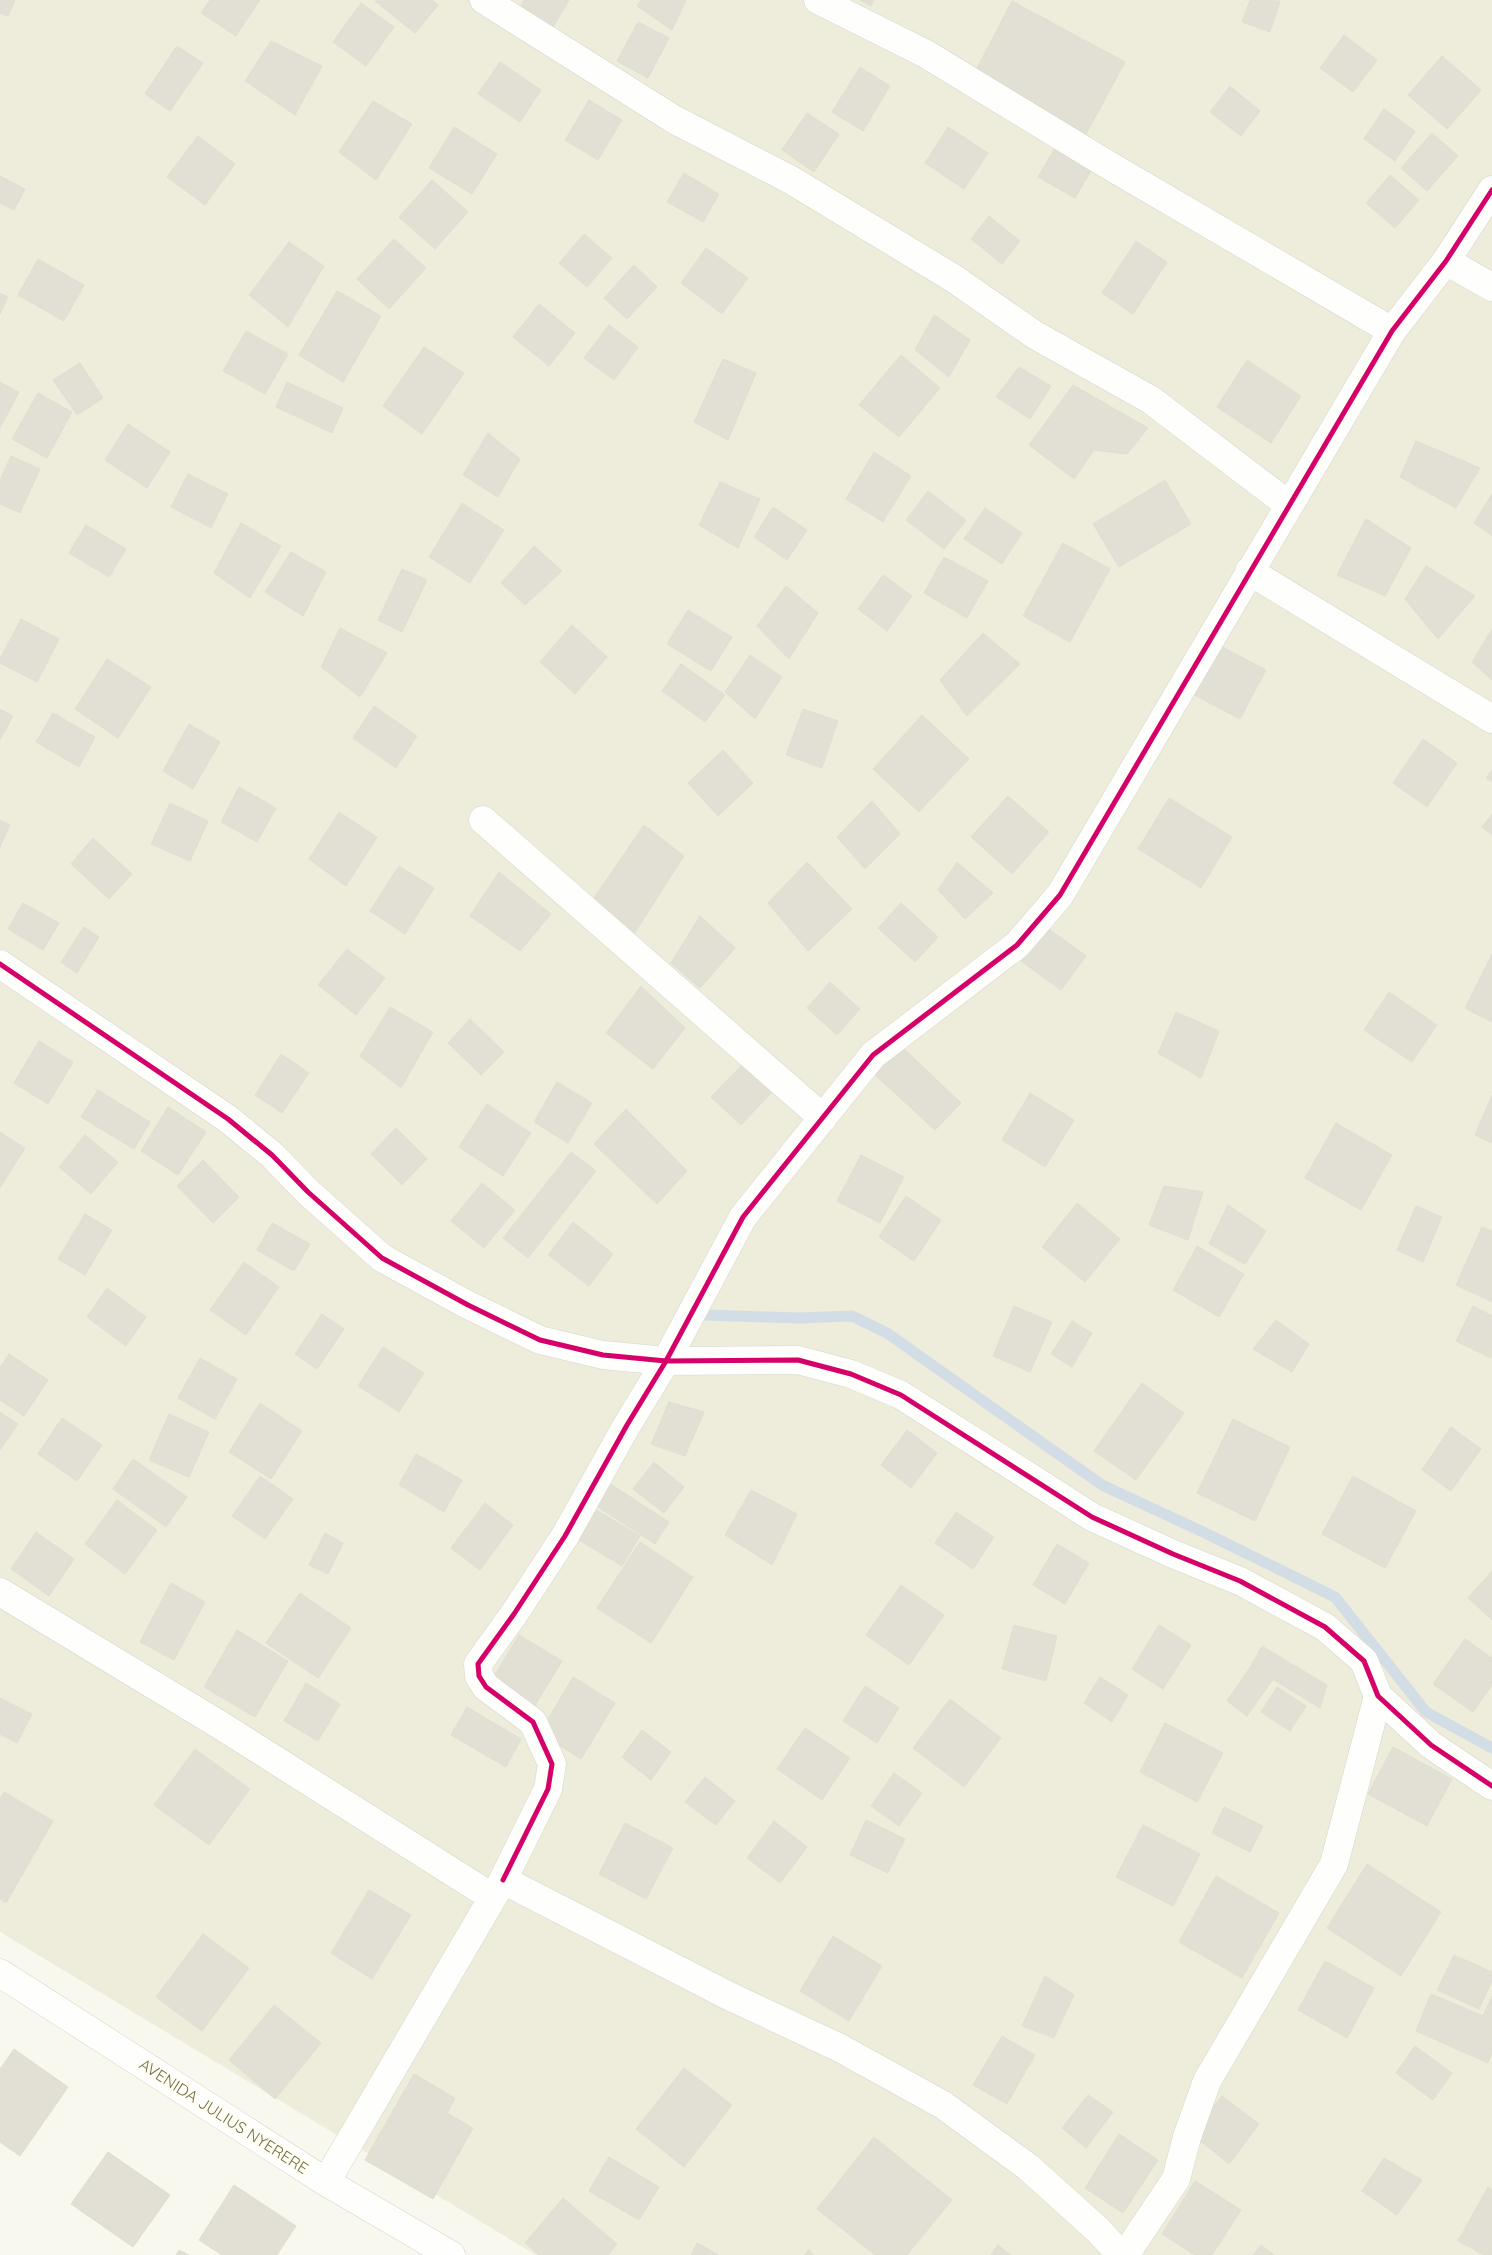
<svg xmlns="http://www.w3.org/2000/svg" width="1492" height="2255" font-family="Quicksand,sans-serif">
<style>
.residential{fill:#eeeddb}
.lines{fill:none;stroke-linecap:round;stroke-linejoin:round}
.stream{stroke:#d2dde6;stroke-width:11}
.building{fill:#e2e0d4;stroke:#e0ded1}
.minor-casing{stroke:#d6d5cb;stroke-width:29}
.minor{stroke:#fefefc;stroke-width:28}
.cycleway-casing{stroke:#fefef1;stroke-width:8}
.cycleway{stroke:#d6006c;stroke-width:5}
.labels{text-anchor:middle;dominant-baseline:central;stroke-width:4;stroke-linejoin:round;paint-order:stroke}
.street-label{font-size:16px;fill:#746b50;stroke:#fefef1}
</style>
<rect width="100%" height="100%" fill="#f8f8ee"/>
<path class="residential" d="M0,0H1492V2255H536L0,1932Z"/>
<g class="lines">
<path class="stream" d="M704,1315L798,1318L852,1316L887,1333L1102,1485L1203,1532L1335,1597L1426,1712L1492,1748"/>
</g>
<path class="building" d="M0,0H15L8,16L0,13Z
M210,0H260L236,36L201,13Z
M432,0L438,5L415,33L375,1Z
M524,0H569L552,29L519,10Z
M641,0H686L672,30L637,6Z
M860,0H874L871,6Z
M1250,0L1280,1L1270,32L1242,22Z
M1012,1L1125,62L1086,134L974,74Z
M361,3L394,27L366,66L333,42Z
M638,22L669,38L648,78L617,61Z
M1344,35L1377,60L1353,92L1320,68Z
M271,41L322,66L295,115L245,81Z
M177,46L203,63L170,111L145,94Z
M1442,56L1481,90L1447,129L1408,95Z
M500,62L541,90L520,122L478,94Z
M860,67L890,86L863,131L832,112Z
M1230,86L1260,111L1241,136L1210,112Z
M589,100L622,120L598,160L565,140Z
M373,101L412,124L376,180L339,152Z
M1384,109L1415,131L1395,161L1364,139Z
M807,113L839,134L814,172L782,150Z
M454,127L497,154L472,194L429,168Z
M948,127L988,153L964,189L925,163Z
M1432,133L1458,156L1427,191L1401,168Z
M198,136L235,164L205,205L167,177Z
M1055,148L1092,169L1075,198L1038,177Z
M684,173L719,194L703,222L667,202Z
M1390,175L1419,200L1395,228L1366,203Z
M0,176L25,189L14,210L0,203Z
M432,180L468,212L435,249L399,217Z
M989,216L1020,241L1002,264L971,239Z
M584,234L612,258L587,287L559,263Z
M394,239L426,268L389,309L357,279Z
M1136,241L1167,262L1133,314L1102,293Z
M289,242L324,266L288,327L249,295Z
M706,248L748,278L722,314L681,283Z
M38,259L84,285L64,321L18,295Z
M634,265L657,287L627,319L604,298Z
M337,291L381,316L343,382L299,355Z
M0,293L8,297L0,314Z
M539,304L575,333L549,366L513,337Z
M934,315L970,340L949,377L915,350Z
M609,325L638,347L614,380L584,358Z
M246,331L288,354L265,394L223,371Z
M424,347L464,373L422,434L383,406Z
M901,355L940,388L899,437L859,405Z
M723,359L756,373L728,440L694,422Z
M1247,360L1301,396L1271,443L1217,407Z
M80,363L103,398L77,415L53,380Z
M1019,367L1051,386L1030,419L996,397Z
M0,382L19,392L0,428Z
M287,382L343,408L332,433L276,407Z
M1073,385L1148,428L1127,454L1094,450L1074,479L1029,445Z
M38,393L72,412L47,458L12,439Z
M128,424L170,452L147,488L105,460Z
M488,433L520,459L498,497L463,475Z
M1416,441L1480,468L1456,508L1400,477Z
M874,452L911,476L883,522L846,499Z
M11,456L40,469L20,513L0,504V480Z
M188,474L228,494L211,528L171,507Z
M1165,480L1191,524L1119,567L1093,524Z
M720,482L760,499L738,548L699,525Z
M928,491L966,520L944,549L906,520Z
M1492,494V536L1474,523Z
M462,503L504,530L470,583L429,557Z
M773,507L807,530L787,560L754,537Z
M985,508L1022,533L1002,564L964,539Z
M1366,519L1411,548L1385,596L1337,575Z
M241,523L281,546L250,598L214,573Z
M86,525L126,549L109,577L69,553Z
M1063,543L1110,569L1070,642L1023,616Z
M534,546L562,571L525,605L501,583Z
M291,552L326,572L303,616L265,592Z
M944,557L988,581L967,618L924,593Z
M1426,566L1475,596L1438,639L1405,599Z
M402,569L427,580L402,632L378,620Z
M883,575L912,596L887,631L858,609Z
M786,586L818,613L789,659L757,626Z
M688,610L732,637L711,671L667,644Z
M21,619L59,639L37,682L0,663V659Z
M572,625L607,657L575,694L540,662Z
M340,628L387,653L360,697L321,667Z
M1492,629V680L1472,662Z
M983,633L1020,664L967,716L940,680Z
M1211,641L1266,670L1240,719L1185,690Z
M750,655L782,677L755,719L725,692Z
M107,659L151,687L118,738L75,709Z
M681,664L725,695L705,722L662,691Z
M374,706L417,736L396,768L353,738Z
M0,709L13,716L0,740Z
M803,709L838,721L822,768L786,755Z
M53,713L95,737L79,767L36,742Z
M922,715L969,759L919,812L873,769Z
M189,724L220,742L193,789L163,771Z
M1423,739L1457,763L1427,807L1393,783Z
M723,750L753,783L718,816L688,783Z
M1492,770V782L1486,778Z
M239,787L276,808L257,842L221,822Z
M1008,796L1049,832L1012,874L971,837Z
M1169,798L1232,837L1201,888L1138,849Z
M872,801L900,834L865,869L837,837Z
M170,803L208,821L190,861L151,844Z
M339,812L377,837L346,886L309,859Z
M1492,814V835L1482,827Z
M0,820L10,825L0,847Z
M644,825L684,856L632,937L594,898Z
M93,838L132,874L109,899L71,864Z
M807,862L852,909L808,951L768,903Z
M957,862L993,893L965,919L938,890Z
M399,866L434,888L405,934L370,911Z
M499,872L551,914L520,951L470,916Z
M23,903L59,923L43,950L8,929Z
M901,903L938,937L915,962L878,928Z
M700,916L735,948L700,988L671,963Z
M84,927L99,937L77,973L61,962Z
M1046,927L1086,956L1061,990L1021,961Z
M347,949L385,978L356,1015L318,985Z
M1492,954V1022L1465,1008Z
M830,982L860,1009L837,1035L807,1008Z
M641,986L685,1028L653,1069L606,1033Z
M1389,992L1437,1025L1412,1062L1364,1030Z
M390,1007L433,1032L401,1088L360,1056Z
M1176,1012L1219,1031L1201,1078L1158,1053Z
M470,1019L504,1052L481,1075L448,1043Z
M39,1041L73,1062L48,1104L14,1083Z
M900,1045L961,1103L935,1130L873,1073Z
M281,1054L309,1073L282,1113L255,1095Z
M744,1063L773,1091L741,1125L711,1097Z
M557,1082L592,1103L568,1143L534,1122Z
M98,1090L150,1122L134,1149L81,1117Z
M1030,1093L1074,1120L1045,1167L1002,1140Z
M1492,1095V1143L1475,1135Z
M487,1104L531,1133L503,1176L459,1147Z
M168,1107L206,1132L178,1175L141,1151Z
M626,1109L687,1171L657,1204L594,1144Z
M1336,1123L1392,1155L1361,1210L1305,1178Z
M396,1128L427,1159L402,1185L371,1154Z
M0,1132L25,1148L0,1188Z
M85,1135L118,1162L91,1194L59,1167Z
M571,1152L596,1171L528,1258L503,1238Z
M861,1155L904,1177L880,1223L837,1201Z
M203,1160L239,1197L213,1223L177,1186Z
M482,1183L515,1210L484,1248L451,1221Z
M1164,1186L1203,1192L1188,1240L1149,1225Z
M906,1196L941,1220L914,1261L879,1237Z
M1077,1203L1120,1239L1085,1282L1042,1247Z
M1228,1205L1266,1231L1245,1264L1209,1244Z
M1416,1206L1442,1217L1423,1262L1397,1250Z
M85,1214L112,1230L85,1275L58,1259Z
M573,1222L613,1254L589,1286L548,1255Z
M272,1223L310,1244L294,1271L257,1250Z
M1482,1227L1492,1231V1302L1456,1285Z
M1197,1246L1244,1274L1219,1317L1173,1290Z
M244,1262L279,1287L246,1335L210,1310Z
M107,1288L146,1317L126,1346L87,1317Z
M1014,1306L1052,1322L1030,1372L993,1356Z
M1473,1306L1492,1316L1491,1358L1456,1341Z
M322,1314L344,1329L317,1369L295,1354Z
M1276,1320L1309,1344L1292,1372L1253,1349Z
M1072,1321L1092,1333L1072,1367L1051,1354Z
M383,1347L424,1373L399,1412L358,1386Z
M9,1354L48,1380L24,1416L0,1400V1368Z
M200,1358L237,1379L215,1419L178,1398Z
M1142,1383L1184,1413L1136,1480L1094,1451Z
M669,1402L704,1412L685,1456L651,1444Z
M260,1403L302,1431L271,1479L229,1452Z
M0,1412L18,1424L0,1450Z
M169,1414L209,1432L189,1477L149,1460Z
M62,1418L102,1445L77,1481L38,1454Z
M1233,1419L1290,1447L1255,1521L1197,1493Z
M1451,1427L1481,1449L1451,1491L1422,1470Z
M907,1430L937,1453L911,1488L881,1465Z
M416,1454L462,1480L444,1512L399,1485Z
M133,1459L187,1497L166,1527L113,1489Z
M654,1462L684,1487L664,1513L633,1489Z
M260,1476L293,1499L265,1539L232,1516Z
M1353,1476L1416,1511L1385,1568L1322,1534Z
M601,1478L669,1522L655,1544L587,1500Z
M751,1490L797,1514L772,1565L725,1535Z
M117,1500L157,1530L125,1574L85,1544Z
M485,1503L513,1525L480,1570L451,1548Z
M590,1506L640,1536L622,1566L572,1536Z
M956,1512L994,1537L973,1569L935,1543Z
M36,1532L74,1559L49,1596L11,1569Z
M325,1533L343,1543L328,1574L309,1565Z
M640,1542L693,1577L651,1643L597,1608Z
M1057,1544L1089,1563L1065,1604L1033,1585Z
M1492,1571V1620L1468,1598Z
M171,1583L205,1602L174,1660L140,1642Z
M901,1585L944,1615L909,1665L866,1635Z
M300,1593L351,1628L318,1678L266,1643Z
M1014,1625L1057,1636L1046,1681L1002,1669Z
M1159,1625L1191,1645L1163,1689L1132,1669Z
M237,1630L288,1661L255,1717L204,1687Z
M519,1635L562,1661L534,1707L491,1681Z
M1465,1639L1492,1658V1685L1473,1712L1433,1684Z
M1262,1646L1327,1685L1320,1708L1251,1666Z
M1251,1666L1276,1675L1247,1716L1227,1701Z
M573,1677L615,1703L581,1759L540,1733Z
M1100,1677L1128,1695L1112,1722L1084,1703Z
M306,1683L340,1704L318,1741L284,1721Z
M865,1686L899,1708L877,1743L843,1721Z
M1277,1687L1306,1706L1290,1731L1261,1712Z
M0,1698L32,1714L17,1743L0,1734Z
M950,1699L1001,1738L964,1787L913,1748Z
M467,1707L521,1739L506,1767L451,1735Z
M1165,1723L1223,1753L1197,1802L1140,1772Z
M805,1728L850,1758L822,1800L777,1769Z
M642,1730L671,1752L651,1780L622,1757Z
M1393,1747L1452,1779L1427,1826L1368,1794Z
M195,1749L250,1789L209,1845L154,1805Z
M894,1773L922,1793L899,1826L871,1806Z
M705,1777L735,1801L716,1825L685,1802Z
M4,1792L53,1821L6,1903L0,1899V1798Z
M1224,1807L1263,1826L1250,1852L1212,1833Z
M866,1820L905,1839L888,1873L850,1855Z
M774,1821L807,1847L780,1883L747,1858Z
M625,1823L673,1848L646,1899L599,1874Z
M1143,1825L1200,1854L1173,1906L1116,1877Z
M1367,1864L1441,1912L1401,1976L1327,1928Z
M1216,1876L1279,1913L1242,1978L1179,1942Z
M369,1890L411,1915L372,1979L331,1953Z
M203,1934L249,1968L202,2031L156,1997Z
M833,1936L882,1966L849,2021L800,1991Z
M1454,1955L1492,1972V1981L1479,2009L1437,1990Z
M1325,1961L1374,1988L1347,2038L1298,2010Z
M1045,1976L1074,1995L1054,2038L1022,2026Z
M1431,1994L1483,2016L1492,1996V2052L1488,2063L1416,2031Z
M274,2005L321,2043L275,2099L229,2060Z
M1002,2036L1035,2055L1007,2104L973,2085Z
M1415,2046L1452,2073L1433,2100L1396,2073Z
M14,2049L68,2087L20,2156L0,2142V2069Z
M684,2068L732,2105L684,2167L636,2129Z
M414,2074L455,2098L447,2113L473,2128L433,2199L365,2160Z
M1088,2095L1113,2112L1086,2148L1062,2128Z
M1222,2096L1259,2124L1229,2164L1192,2134Z
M1119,2134L1158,2160L1123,2213L1085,2188Z
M874,2137L952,2200L907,2255H875L817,2209Z
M108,2152L170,2195L133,2247L71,2204Z
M609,2157L659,2187L639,2220L589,2191Z
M1384,2158L1422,2180L1397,2215L1362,2191Z
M1195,2181L1241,2210L1212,2255H1195L1162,2234Z
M234,2185L296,2226L277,2255H222L199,2240Z
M1488,2187L1492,2190V2255H1484L1458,2241Z
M563,2198L617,2244L608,2255H539L525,2243Z
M697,2243L719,2255H691Z
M998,2245L1011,2255H991Z
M1261,2245L1274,2255H1253Z
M809,2249L813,2255H804Z
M179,2250L189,2255H176Z"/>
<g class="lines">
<defs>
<path id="minor" d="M484,0L675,120L791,180L953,278L1035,335L1151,400L1289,505
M818,0L926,54L1105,163L1392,331
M1492,190L1446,261L1392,331L1060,895L1017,945L873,1055L743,1217L666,1361L798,1360L851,1374L901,1395L1092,1517L1173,1554L1240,1581L1325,1627L1364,1661L1378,1696L1431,1745L1492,1786
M1446,261L1492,287
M1249,571L1492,719
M483,820L823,1118
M0,964L228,1119L272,1155L308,1192L382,1258L468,1305L540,1340L603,1355L666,1361L627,1425L565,1536L514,1614L478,1664L479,1676L486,1687L533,1722L552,1764L548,1789L503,1880
M0,1592L220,1725L492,1897
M0,1973L326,2182L451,2255
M326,2182L503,1880L727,1995L840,2048L943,2105L1028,2167L1098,2230L1121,2255
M1125,2255L1176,2179L1187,2137L1207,2081L1334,1864L1378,1696"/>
</defs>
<use href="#minor" class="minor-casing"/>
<use href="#minor" class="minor"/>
<defs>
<path id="cycleway" d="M1492,190L1446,261L1392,331L1060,895L1017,945L873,1055L743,1217L666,1361L798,1360L851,1374L901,1395L1092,1517L1173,1554L1240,1581L1325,1627L1364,1661L1378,1696L1431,1745L1492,1786
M0,964L228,1119L272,1155L308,1192L382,1258L468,1305L540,1340L603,1355L666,1361L627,1425L565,1536L514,1614L478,1664L479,1676L486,1687L533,1722L552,1764L548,1789L503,1880"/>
</defs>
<use href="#cycleway" class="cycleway-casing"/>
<use href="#cycleway" class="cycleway"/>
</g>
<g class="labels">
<g class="street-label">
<text transform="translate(224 2116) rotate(33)">AVENIDA JULIUS NYERERE</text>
</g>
</g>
</svg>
